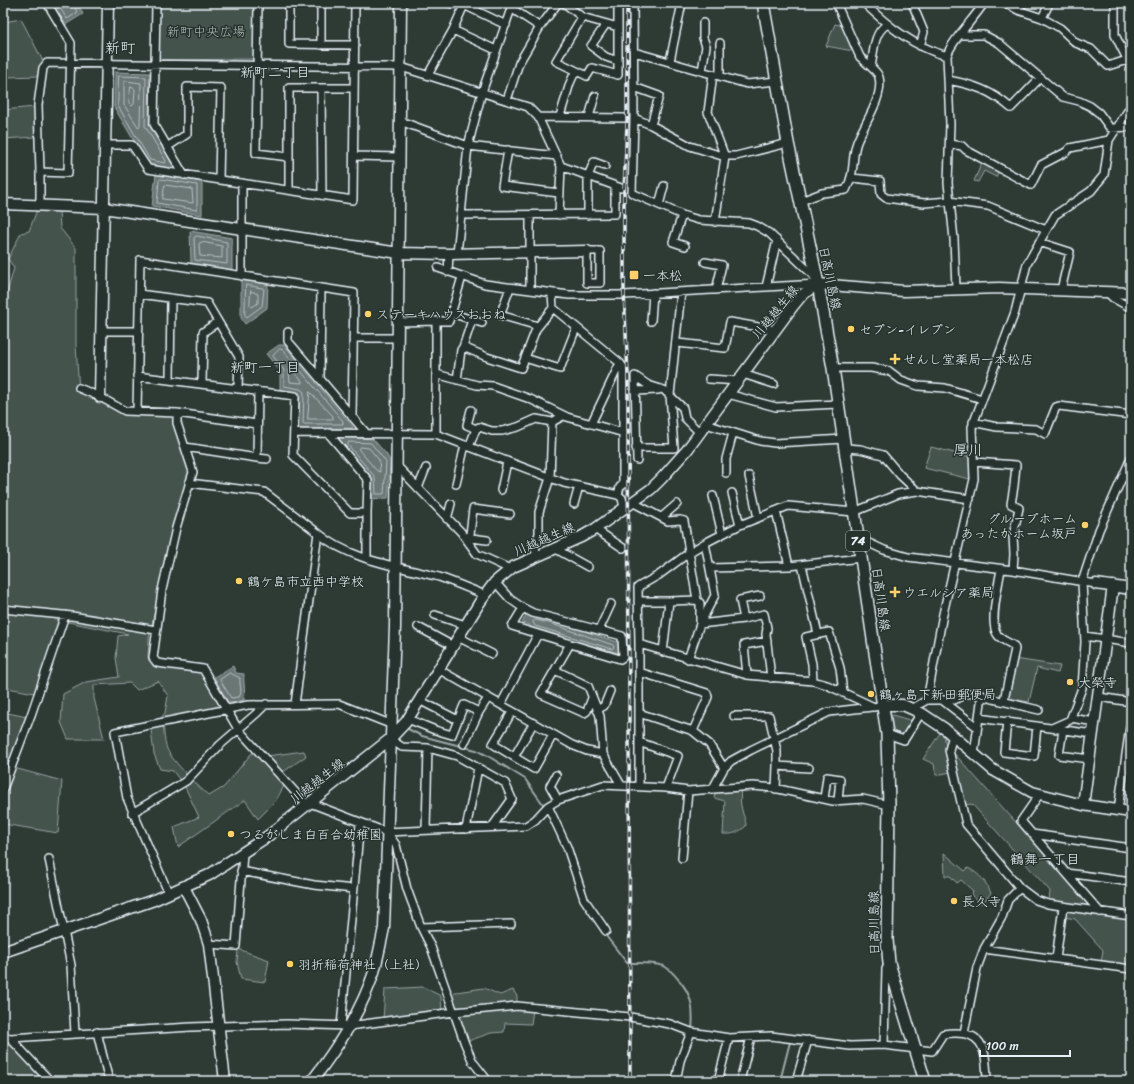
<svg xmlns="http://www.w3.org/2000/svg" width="1134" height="1084" font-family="Sriracha,'Klee One',sans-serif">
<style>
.green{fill:#45524e;stroke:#96a2a3}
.water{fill:#6b7775;stroke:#9da8a9}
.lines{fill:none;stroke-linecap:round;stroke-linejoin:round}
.shore{stroke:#b6c0c4;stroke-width:1}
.stream{stroke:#9da8a9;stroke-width:2}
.street-casing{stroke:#e8f1f8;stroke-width:10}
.secondary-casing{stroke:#e8f1f8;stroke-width:13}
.primary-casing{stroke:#e8f1f8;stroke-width:14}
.street{stroke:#26332d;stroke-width:7}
.secondary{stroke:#26332d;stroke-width:10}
.primary{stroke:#26332d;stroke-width:11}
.rail-casing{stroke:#e8f1f8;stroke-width:3.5}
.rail{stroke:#26332d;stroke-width:2;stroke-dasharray:6;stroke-linecap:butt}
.poi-dot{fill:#ffd166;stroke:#26332d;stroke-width:1.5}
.labels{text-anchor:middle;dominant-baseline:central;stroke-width:3;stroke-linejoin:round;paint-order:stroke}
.shield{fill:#26332d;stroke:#aeb8bb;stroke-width:1}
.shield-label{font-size:12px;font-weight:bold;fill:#e8f1f8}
.park-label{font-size:13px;fill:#afb9bc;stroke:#26332d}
.poi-label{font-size:13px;fill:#e8f1f8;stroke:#26332d;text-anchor:start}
.street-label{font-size:13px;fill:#e8f1f8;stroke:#26332d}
.neighbourhood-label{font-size:14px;fill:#e8f1f8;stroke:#26332d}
.quarter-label{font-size:15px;fill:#e8f1f8;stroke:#26332d}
</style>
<rect width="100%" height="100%" fill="#2e3b35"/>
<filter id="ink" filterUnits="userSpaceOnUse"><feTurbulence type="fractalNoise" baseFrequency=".025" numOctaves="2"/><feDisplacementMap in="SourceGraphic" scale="8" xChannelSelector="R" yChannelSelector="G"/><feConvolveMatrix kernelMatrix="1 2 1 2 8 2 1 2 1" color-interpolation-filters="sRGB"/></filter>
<g filter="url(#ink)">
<path class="green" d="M159,3H254V59L158,60Z
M21,19L44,63L39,76L7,77L4,22Z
M835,24L844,26L853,51L826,46Z
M35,107V137L3,139V110Z
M983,160L1000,169L996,177L984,171L978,182L974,181Z
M37,210H59L60,228L76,248V346L79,391L126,415L173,416L189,466V473L169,544L149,638L148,657L153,666L203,669L223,706L164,718C163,728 164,739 167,749C172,761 199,787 209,796L224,787L251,754L255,752L259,757L304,751L306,756L276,777L284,786L275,802L258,819L245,800L178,847L174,827L199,817L185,787L173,771L160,769L154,754L151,730L165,713L168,696L158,681L137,690L130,683L94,685V698L104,739H68L61,722L63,694L86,682L119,677L116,658L118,636L128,634L58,620L51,647L34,693L3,687V367L5,363L3,362V307L14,268L8,259L21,233L29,231Z
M931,447L970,457V479L924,468Z
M1015,659L1060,666L1058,673L1037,668L1029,702L1008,698L1007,696Z
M3,712L27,717L14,768L62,781L58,833L3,824Z
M892,715L913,721L904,735L892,733L890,718Z
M940,733L944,735L951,772L936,775L934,764L923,759Z
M953,752L1089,904L1087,906L1049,901L1050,891L972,804L964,805Z
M741,789C740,797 740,803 742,810C743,816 746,819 746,826C739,832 733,835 723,834L725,801L714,798L715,793L728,790Z
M944,853L965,871L968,868C980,874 986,882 991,893L982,904L971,895L973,891L961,880L957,883L950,876H945Z
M1067,909L1131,918V967L1101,962L1103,950L1075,919L1064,917Z
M238,949L269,960L265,982L241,979L237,962Z
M423,987L441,996L442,1012L383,1020L385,989Z
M484,988L500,995L513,990L517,996V1008L533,1010L531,1024L505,1023L504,1032L491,1033L465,1042L449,993Z
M10,1038L50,1081H3V1040Z"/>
<path class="water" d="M52,3H77L83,14L65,25Z
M115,72L150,73L149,125L174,166L173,169L150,165L147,163L114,107Z
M156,174L202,182V215L152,206Z
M190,231L232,238V270L191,264Z
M241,280L268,284L267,308L245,324L241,318Z
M279,345H284L353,427V428L298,429L300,393L280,390V371L266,354Z
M339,437L373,439L387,455L390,461L388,498L371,499V479L338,440Z
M527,613L618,642L619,653L529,629L530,625L522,623Z
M233,666L236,673L244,674C243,684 246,691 244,700L231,703L228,702L214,677Z"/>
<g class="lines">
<path class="shore" d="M57,3L67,19L77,13L74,3
M119,76L146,77L145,126L166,161L165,163L150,160L118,106Z
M126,81L141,83L140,126L139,128L124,105V83Z
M131,87L135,89L134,104L132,106L129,103Z
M161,179L197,185V210L157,203L159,181Z
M165,185L192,189L193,203L163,199Z
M197,236L227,242V264L195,260L194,238Z
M202,242L222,246V258L200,256L199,244Z
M246,285L262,288L264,289L262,306L247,317L245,315Z
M251,291L258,294V303L252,307L250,305Z
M280,349L283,350L343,421V424H303L304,392L300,389L284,386V370L273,356Z
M291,369L302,381V383L290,382L289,371Z
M310,392L333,416V419H308Z
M349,442L371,443L386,462L384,494H376L375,477L348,445Z
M361,447L369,448L379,460L380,472L377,471L359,450Z
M535,620L549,623L613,645L614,647L612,649L535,626L533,622Z
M230,673L240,678C239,685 243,691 239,697L231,698L220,680Z"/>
<path class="stream" d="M408,729L422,736L476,750L488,756L525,779L545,807
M603,932L627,963C639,963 652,962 664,966C669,969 674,974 678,979C692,994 694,1009 692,1030
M769,1039L790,1042L780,1081"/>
<defs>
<path id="street" d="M156,3L154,124L184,175
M258,3L256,153L289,157
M289,3V44L355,45
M449,3L464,5L506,25
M564,3L582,17L618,27
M633,3L634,118L632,193L682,215L699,220L749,223L757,226L769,233L816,278
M836,3L860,57L871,67
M864,3C888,26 914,47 947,56
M912,3L924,32L920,46
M1005,3L1018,10L1042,18L1060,28L1076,43L1091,49L1108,66L1127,60
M1115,3V35L1131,67
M511,8L540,27
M1018,10L1022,3
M582,17L556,61L587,76L592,68L618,75V3
M1042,18L1048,6L1044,3
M606,24L591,46L606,57L618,61
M453,30L496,50
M960,35H984L999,43L1063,97L1079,101L1090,106L1099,113L1110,128L1131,127
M321,45V3
M634,52L747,84L777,81
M670,61L682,3
M702,71L706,46L703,38V23
M713,74L708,112L725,157L715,222
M428,75L453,30L465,3
M720,76V43
M948,80C974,85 990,90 1011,108L1040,78
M634,87L659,96L651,125
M321,88L322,195
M507,100L519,63L540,27L558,3
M560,116L570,83L575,72
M538,117L624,118
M589,117L595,96
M634,118L651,125L690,146L722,156H736L788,143
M400,121L468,146L557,156
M950,144L962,146L966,150L1031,185L1041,165L1066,152L1070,148L1109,140
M105,145H132L148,169L353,200L355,3
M167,147L187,134V87L221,88L219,179
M508,150L502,186L559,193
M354,156L400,157
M561,166L621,188
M40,172L38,105L43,68L47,63L401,67L528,107L538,117L561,166L559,215
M852,178L880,181L881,194L886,198L924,203L949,201L988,206L1046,230
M289,190V88H354
M801,201L822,193L846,190C856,171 851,158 857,142C864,124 884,97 879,77C878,73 874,70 871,67C874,52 873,34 886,25
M40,205V172L68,173L71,43L47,3
M659,205L664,186
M461,215L615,214V186
M530,215V290
M588,215V176L594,162L605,166
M682,215L673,242L685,246
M1039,242L1070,252L1061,290
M587,251H600V283H587Z
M457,254L468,146L482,92L513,3
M705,262L722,265L716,290
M438,268L485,284L569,295H624L817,284
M448,272L449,254
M242,276V183
M766,287L777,240
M510,288L500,315L538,326
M956,288L954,239L948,183L950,124L947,56C951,41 974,19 984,3
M1107,292L1113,298L1131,308
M552,293L553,308L620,363L623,367V485L620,487L618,495
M139,294L207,303L239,357L238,389
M553,308L536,329L525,358L560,369L576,328
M451,313L482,323
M436,321H449L462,277
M651,321L653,293
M398,322L436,321V374L477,385L493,386L530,399L567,417L624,433
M101,331H138
M288,332V341L366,433
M353,338H398
M677,343L725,348L730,322L776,330
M463,347L472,320
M833,368H871L889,371L901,380L918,386L945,388L982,399
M436,374V434
M743,374L774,384
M137,376L295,396L293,455L350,513H367L368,480L328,433
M320,379L321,288
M709,379L738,381
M170,380L171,299
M457,380L461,350L463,347L487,357L521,368L525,358
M202,384L203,332L218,322
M79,388L100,397L125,411L177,413L257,424
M635,391L658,390
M728,394L776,407L838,404
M471,410L467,425L476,429
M137,411L140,260L354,293L352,417
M177,413V423L193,472L176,528L162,590L153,658L157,663L203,669L238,729L307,805
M973,422L997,427L1036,429L1045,434L1056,407L1059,406L1131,415
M591,424L620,363
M706,424L760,441L775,443L844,439
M295,433L436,434L564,483L618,495L622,498L624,508
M185,447L257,458L258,391
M469,447L476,429L479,427L492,431H502L518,427L536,419L552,422L563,416
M636,448H674L670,395L681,292
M846,448L860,449L883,455L900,475L917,491
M257,458L267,459
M637,460L635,376L648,385L664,390L683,408L685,418L700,433
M974,462L1016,465L1014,486L1011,504L1019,508L1013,536L1014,554L1013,570
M396,465L461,532L477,554L510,569
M726,473V459L733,433
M1124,475L1131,480
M749,476L758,518
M189,483L264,492L318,533L295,704
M456,484L465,445
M418,488L426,468
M501,490L507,462
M732,493L740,525
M713,496L722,534
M632,502L668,521L680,520L684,521L697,600
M574,504L579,486
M776,511L789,566
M662,517L677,504
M447,519L451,504
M595,529L623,548
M318,533C351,561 398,566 439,577C454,582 470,589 485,595
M471,538L487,540
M858,538L884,550L908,557L1013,570L1096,584
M469,543L473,509L510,514
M554,548L588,567
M538,555L535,550L539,533V512L550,478L552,422
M367,558V513
M802,565L818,634
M710,568L789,566L861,558
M1001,569C999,583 989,622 997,634C1000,640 1009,642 1014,646L1015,649L1004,700
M495,582L510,599L523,608L512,626L538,634
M638,601H669
M3,609L72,616L156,630
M435,615L465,625
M744,619L740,600L760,596
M418,627L453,646
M599,630L611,604
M1085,636L1131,643
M458,637L492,654
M570,644L541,694L584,713L587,711L592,698
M639,644L638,587L659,575L690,552L705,543L740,525L788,506L854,512L898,494L917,491L970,499
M663,652L669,601L697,600L700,603V624L744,619L764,614L767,628L766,634L771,678
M688,659L700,624L715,595L705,543
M438,669L572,745L587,751L603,754L621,785
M555,670L588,686L600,716L603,754
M639,672L707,693L708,697L693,731
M747,675L744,645L767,641
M813,681L812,664L806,637L829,632L840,668L843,693
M1099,697L1131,702
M419,700L458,720
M927,700L943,614L974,479L972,427L1015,312L1027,264L1055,215L1091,191L1104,175L1109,140L1131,106
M942,700L977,727
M501,704L538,634L620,659L623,657L622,636L533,613L523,608
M913,708L927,700H954L968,693L1039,710
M597,710L604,706L610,691
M512,712L493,744L534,769L553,735
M639,713L693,731L709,744L724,768
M734,716H769L777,751V766
M979,718L1093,734
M1071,718L1095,722
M408,719L435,730L452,735L464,705L479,712
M1007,721L1004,752L1034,756L1037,726
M1052,728L1070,720L1082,688L1085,642L1082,582L1099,530L1131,458
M1063,730L1059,755L1090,759
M887,734L904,740L921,713
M953,735L949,750L966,824L1020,888L1036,900L1048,904L1131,916
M390,739L402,747L428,748L457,756L505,783L512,799L492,827
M639,742L678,756L666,788
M464,744L479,712L488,698
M974,754L982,695
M514,757L533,724
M556,775L550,786L558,800
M639,786V644L747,675L813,681L827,685L874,707L883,705
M3,789L31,715L65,615
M776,789L777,766L809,768
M712,790L724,768L731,761L751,750L829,712L872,707
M1039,795L1021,821L1100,912
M824,799L827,777L840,779L838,801
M310,803L386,832L526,826L535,820L548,806L558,800L603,785L666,788L688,791L753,786L774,788L833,801L863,799L889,805
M548,806L567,847L584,899L606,931
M1118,810L1131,720
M132,813L186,781L220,745L257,713L266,704
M466,829L478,768
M426,830L428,748
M387,832L396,845L407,889L421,927L431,947L465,1044L473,1062L488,1081
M1032,834L1131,848
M682,858L688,791
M49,859L71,965L75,1033
M241,871L314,885L354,889
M1067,873L1131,882
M169,894L127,798L115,732L248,705L339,704L390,724
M421,927L511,924
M209,944L236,946L243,853
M984,949L1131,969
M1056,959L1063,907
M341,1026L360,823
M97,1032L109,1081
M964,1033L977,968L984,949L1002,917L1008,900L1020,888
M3,1036L10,1038L50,1081
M10,1038L191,1027L287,1024L349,1026L454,1012L517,1006L630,1017L670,1024L691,1032L729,1038L771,1036L850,1046L884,1045L932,1051L943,1034C983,1028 986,1047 987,1081
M884,1045L886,969L888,965
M676,1081L680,1061L691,1032
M718,1081L729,1038
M740,1081L751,1037
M796,1081L808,1040"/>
<path id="secondary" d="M3,204L104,208L399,253L449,254L587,251
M100,397L108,3
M1096,584L1131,589
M883,705H903L921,713L945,729L993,770L1032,792L1083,805L1131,812
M1083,805L1113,586
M184,887L201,920L209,944L225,1081
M3,952L154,900L209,875L268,836L390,739L406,722L480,602L495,582L513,567L581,537L595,529L651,489L662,478L687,450L793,306L802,295L818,284L904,291L999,288L1131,293
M312,1081C337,1048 361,1012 374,972C378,958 381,942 384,928L395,627L401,3"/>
<path id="primary" d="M763,3L788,143L818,284L833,368L887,734L889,805L887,940L889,963L925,1081"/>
</defs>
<use href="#street" class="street-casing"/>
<use href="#secondary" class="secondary-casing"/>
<use href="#primary" class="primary-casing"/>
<use href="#street" class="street"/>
<use href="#secondary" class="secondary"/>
<use href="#primary" class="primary"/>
<defs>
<path id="rail" d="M627,3V127
M627,123L624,190V293L628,374L630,1081"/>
</defs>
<use href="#rail" class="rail-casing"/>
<use href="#rail" class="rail"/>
</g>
</g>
<g class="poi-dot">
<rect x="629" y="270" width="10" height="10" rx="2"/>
<circle cx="368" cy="314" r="4"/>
<circle cx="851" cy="329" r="4"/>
<path d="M893 353h4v4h4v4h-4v4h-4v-4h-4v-4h4z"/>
<circle cx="1085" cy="525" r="4"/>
<circle cx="239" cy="581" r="4"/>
<path d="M893 586h4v4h4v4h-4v4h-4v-4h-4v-4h4z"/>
<circle cx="1070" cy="682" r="4"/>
<circle cx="871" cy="694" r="4"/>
<circle cx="231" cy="834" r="4"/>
<circle cx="954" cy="901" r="4"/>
<circle cx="290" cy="964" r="4"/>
</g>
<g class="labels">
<rect class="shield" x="846" y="531" width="24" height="20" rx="3"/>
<g class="shield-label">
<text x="858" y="541">74</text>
</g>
<g class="park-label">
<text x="206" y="31">新町中央広場</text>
</g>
<g class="poi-label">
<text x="643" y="275">一本松</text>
<text x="376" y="314">ステーキハウスおおね</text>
<text x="859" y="329">セブン-イレブン</text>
<text x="903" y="359">せんし堂薬局一本松店</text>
<text x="1077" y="518" text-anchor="end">グループホーム<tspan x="1077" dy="15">あったかホーム坂戸</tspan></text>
<text x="247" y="581">鶴ケ島市立西中学校</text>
<text x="903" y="592">ウエルシア薬局</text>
<text x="1078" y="682">大榮寺</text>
<text x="879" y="694">鶴ヶ島下新田郵便局</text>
<text x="239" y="834">つるがしま白百合幼稚園</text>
<text x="962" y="901">長久寺</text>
<text x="298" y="964">羽折稲荷神社（上社）</text>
</g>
<g class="street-label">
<text transform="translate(830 278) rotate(78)">日高川島線</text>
<text transform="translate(775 312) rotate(-51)">川越越生線</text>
<text transform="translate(544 539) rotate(-24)">川越越生線</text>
<text transform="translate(881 599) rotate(82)">日高川島線</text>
<text transform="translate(317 781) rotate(-38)">川越越生線</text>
<text transform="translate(874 923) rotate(-91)">日高川島線</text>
</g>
<g class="neighbourhood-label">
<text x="275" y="72">新町二丁目</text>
<text x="265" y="367">新町一丁目</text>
<text x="1045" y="859">鶴舞一丁目</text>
</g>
<g class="quarter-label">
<text x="120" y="48">新町</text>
<text x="968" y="450">厚川</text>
</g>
</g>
<rect width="1134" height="1084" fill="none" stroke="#26332d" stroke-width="16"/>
<rect x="8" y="8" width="1118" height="1068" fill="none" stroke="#e8f1f8" stroke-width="1.5" filter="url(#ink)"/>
<path d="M980 1050v6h90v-6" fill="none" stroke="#e8f1f8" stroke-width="2"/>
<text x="986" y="1050" font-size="12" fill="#e8f1f8" stroke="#26332d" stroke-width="3" paint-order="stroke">100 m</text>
</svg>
